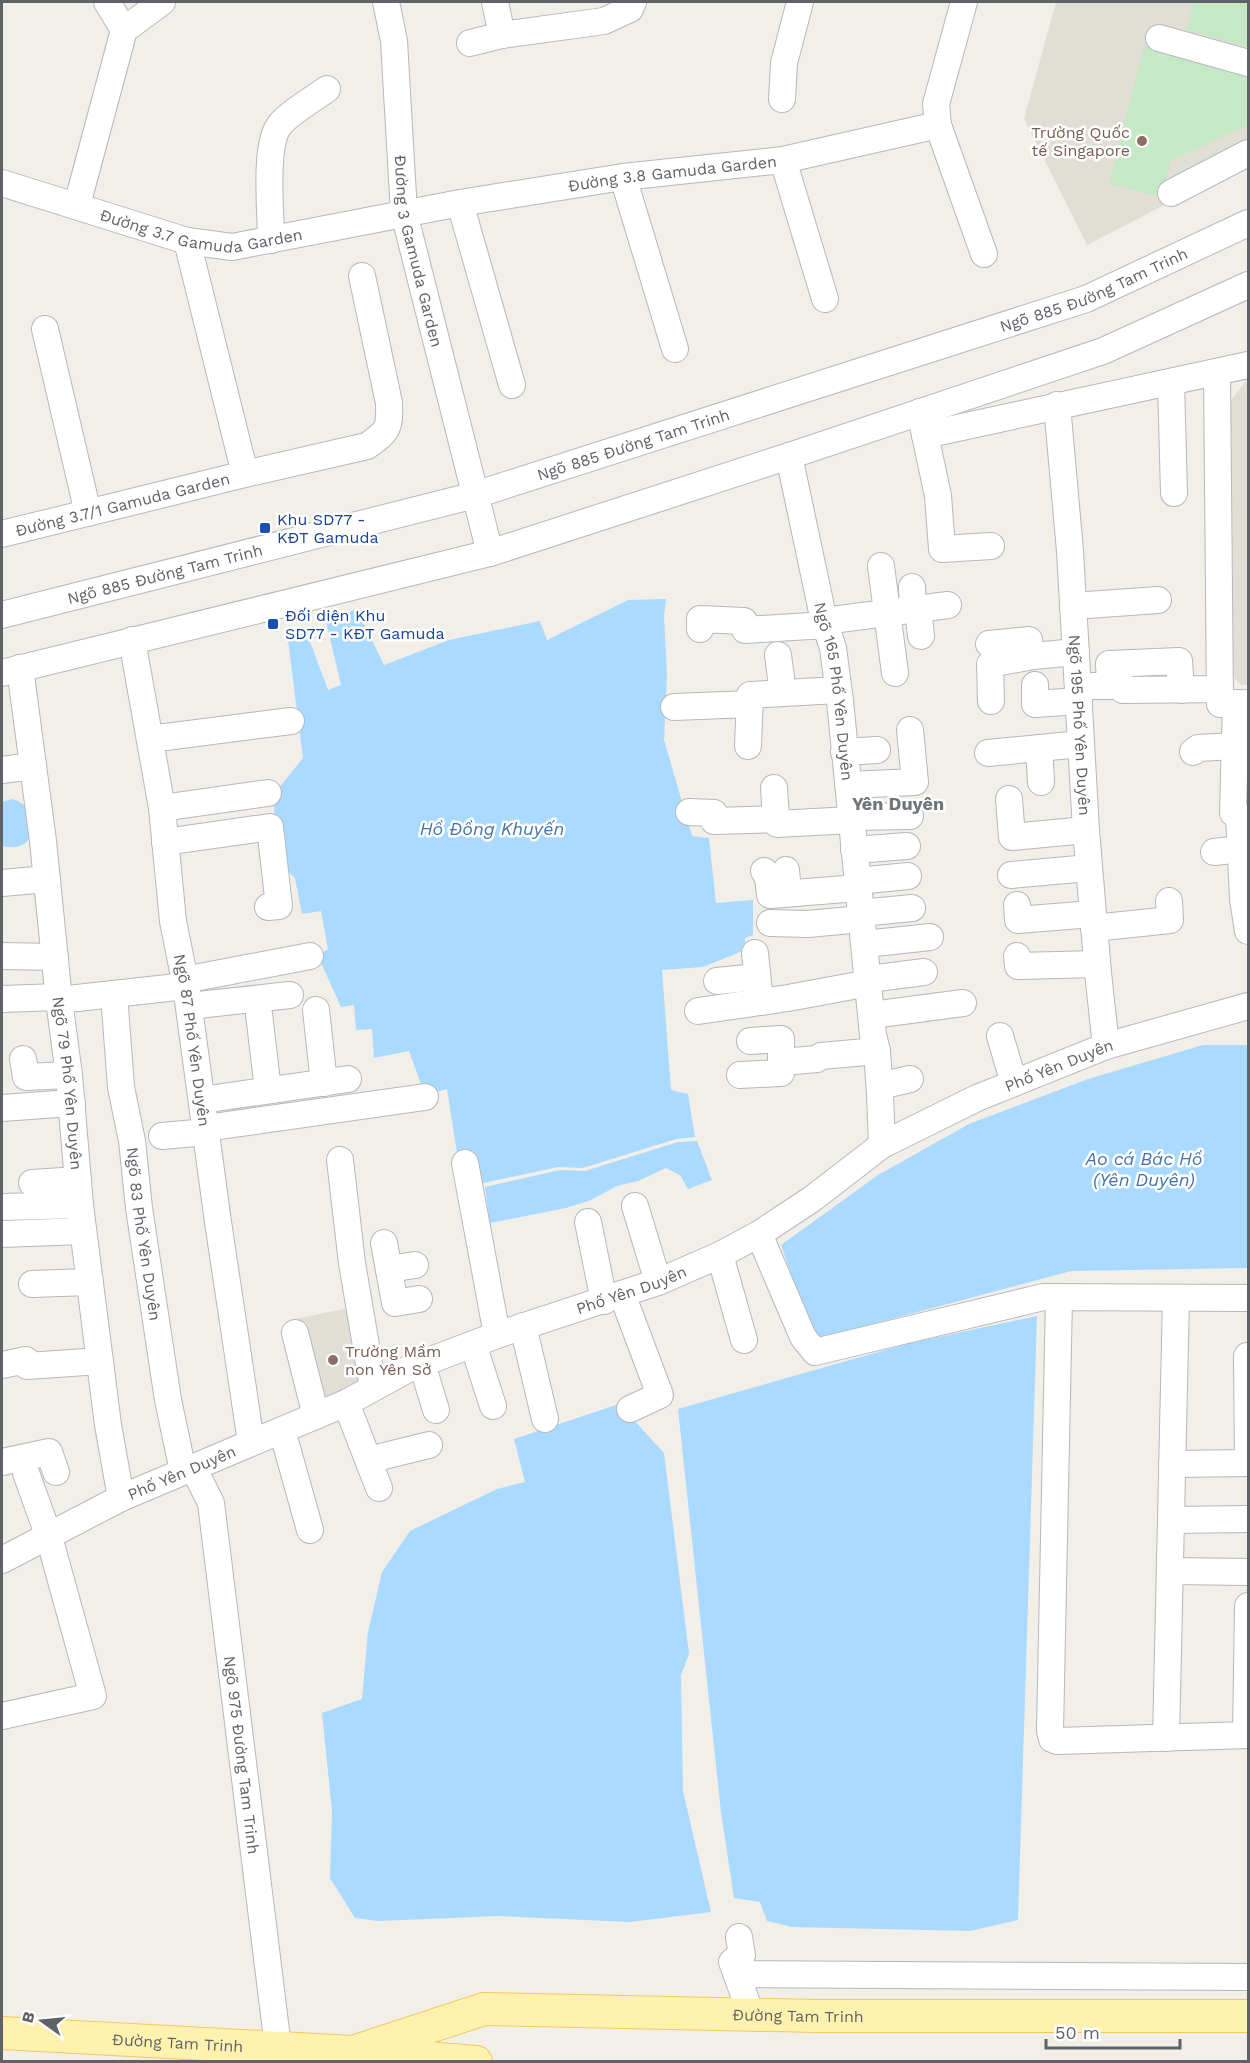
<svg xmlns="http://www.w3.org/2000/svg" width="1250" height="2063" font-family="'Work Sans',sans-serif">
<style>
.education{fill:#e1ded6}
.green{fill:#c5e8c5}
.water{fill:#aadaff}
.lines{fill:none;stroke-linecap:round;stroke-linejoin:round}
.minor-casing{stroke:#b5b8bc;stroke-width:28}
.major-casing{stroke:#f2c960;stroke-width:34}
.minor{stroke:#fff;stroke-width:26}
.major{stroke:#fff2af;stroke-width:32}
.education-dot{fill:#8d6e63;stroke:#fff;stroke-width:2}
.transit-dot{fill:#1a4fb4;stroke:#fff;stroke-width:2}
.labels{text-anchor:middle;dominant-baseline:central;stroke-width:5;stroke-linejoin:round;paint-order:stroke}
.education-label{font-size:16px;fill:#785e54;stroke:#fff;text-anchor:end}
.street-label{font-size:16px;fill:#5f6368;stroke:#fff}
.transit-label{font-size:16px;fill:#164399;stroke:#fff;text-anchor:start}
.neighbourhood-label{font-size:18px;font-weight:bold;fill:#70757a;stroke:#fff}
.water-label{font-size:18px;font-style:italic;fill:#4174aa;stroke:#fff}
</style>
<rect width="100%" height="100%" fill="#f1efe8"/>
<path class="education" d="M1056,2H1248V162L1087,245L1024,119Z
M1248,378V685H1241L1226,670L1231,400Z
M349,1308L366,1383L317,1409L295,1319Z"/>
<path class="green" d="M1194,2H1248V47L1186,30Z
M1144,46L1248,73V125L1170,161L1161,197L1109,184Z"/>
<path class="water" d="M666,599L664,615L667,674L664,740L692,836L709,838L716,903L753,900V935L745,938V950L703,967L662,970L671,1090L688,1094L695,1137L676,1139L583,1168L558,1167L483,1183L478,1165L458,1160L447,1089L425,1095L409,1051L374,1058L372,1029L356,1030L354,1005L341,1007L318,956L328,949L321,911L302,914L295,878L275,859L274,794L303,758L287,632L305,628L328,690L341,685L326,621L357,609L384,665L449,640L540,621L547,640L628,600Z
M12,799C47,808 38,856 2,846V802Z
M1203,1045H1248V1268L1071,1271L816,1339L797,1291L781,1245L878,1175L969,1124L1088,1079Z
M697,1141L712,1180L688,1189L680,1175L666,1168L638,1181L617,1186L591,1200L566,1208L490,1223L485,1187L560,1170L585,1171L678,1142Z
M1037,1316L1018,1920L970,1931L792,1927L767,1921L760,1902L734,1898L721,1812L678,1409L910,1343Z
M619,1404L664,1453L689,1654L681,1675L683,1791L711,1912L630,1922L498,1916L378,1921L355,1918L330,1878L332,1811L322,1713L362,1699L368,1632L382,1572L410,1531L497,1489L525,1482L514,1439Z"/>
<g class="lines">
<defs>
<g id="minor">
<path d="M107,2L124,30"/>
<path id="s1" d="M386,2L394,41L404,213L490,553"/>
<path d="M495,2L502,35"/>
<path d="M964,2L936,104L938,125L984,254"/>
<path d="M1159,38L1248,63"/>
<path d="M470,43L502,35L604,21L630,9L633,2"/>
<path d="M782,99L784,63L800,2"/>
<path d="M783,160L825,299"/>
<path d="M623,177L675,349"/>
<path id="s2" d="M2,183L187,241L232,247L460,203L623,177L783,160L938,125"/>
<path d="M1171,193L1248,153"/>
<path d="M460,203L512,385"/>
<path d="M77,205L124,30L162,2"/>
<path d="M271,240C271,213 264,146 279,126C286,115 315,98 327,89"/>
<path d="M187,241L245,474"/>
<path d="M45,329L88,513"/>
<path d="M1217,373L1220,704L1248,703"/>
<path d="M1171,382L1174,493"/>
<path id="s3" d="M1057,405L1070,551L1086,830L1098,973L1106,1046"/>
<path d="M920,412L925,435L1248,365"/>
<path d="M925,435L938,496L942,549L991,546"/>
<path id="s4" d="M789,456L824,621L833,648L840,701L873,1035L877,1051L880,1094L882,1145"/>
<path id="s5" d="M2,534L245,474L367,446C388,431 390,429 389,403L362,276"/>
<path d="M881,566L895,673"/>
<path d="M912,587L913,610"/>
<path d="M1073,606L1158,600"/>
<path d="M918,609L921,636"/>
<path id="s6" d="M2,615L475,495L1086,299L1248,223"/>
<path d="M824,621L948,605"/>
<path d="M700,629V619L744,621L745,630L826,625"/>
<path id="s7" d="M132,640L162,808L173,921L186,986L218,1222L251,1442"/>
<path d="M989,644L1029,640L1031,656"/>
<path d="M778,655L783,693"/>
<path id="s8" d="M20,668L43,841L59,1000L69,1075L80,1205L108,1425L121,1498"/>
<path d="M2,673L490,553L789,456L1103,351L1248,285"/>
<path d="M1035,685V704L1079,701"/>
<path d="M1078,686H1123V690L1220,689"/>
<path d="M1110,686L1109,664L1179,661L1181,690"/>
<path d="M991,701L990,664L1033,656L1076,652"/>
<path d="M1236,703L1233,813L1239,815L1243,899L1248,931"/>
<path d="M674,707L750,704"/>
<path d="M150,739L291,721"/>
<path d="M748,746L750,695L838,690"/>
<path d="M1039,748L1041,782"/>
<path d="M844,752L877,750"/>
<path d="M1193,752L1198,748L1235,746"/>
<path d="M988,753L1081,744"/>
<path d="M2,770L33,766"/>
<path d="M848,785L915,782L910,730"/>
<path d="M774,788L776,819"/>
<path d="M1009,799L1012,837L1086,830"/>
<path d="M162,808L268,793"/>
<path d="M689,812L714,813V821L776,819L777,824L851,820"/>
<path d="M851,817L910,816"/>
<path d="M165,842L270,827L279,906L268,907"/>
<path d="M854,850L907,846"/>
<path d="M1214,852L1241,849"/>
<path d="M786,870L788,893"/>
<path d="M764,871L768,877L770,895L858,888"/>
<path d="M1011,875L1089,868"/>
<path d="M857,881L908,876"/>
<path d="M2,883L47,879"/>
<path d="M1017,905L1018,920L1092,914"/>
<path d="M861,913L912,908"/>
<path d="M770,923L808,924L862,919"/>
<path d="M1094,928L1170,920L1169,901"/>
<path d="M865,944L930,937"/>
<path d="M755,953L760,1002"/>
<path d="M2,956L55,957"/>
<path d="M1017,956L1018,966L1097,964"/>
<path d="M869,979L924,972"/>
<path d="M184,980L310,956"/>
<path d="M717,981L757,977"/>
<path id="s9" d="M114,994L121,1087L132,1141L139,1208L168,1400L183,1471"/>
<path d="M2,999L59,997"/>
<path d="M59,1000L186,986"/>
<path d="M189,1006L290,995"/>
<path d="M316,1010L324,1083"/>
<path d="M698,1011L788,998L869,983"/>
<path d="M259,1014L268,1090"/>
<path d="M872,1015L963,1003"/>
<path d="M1000,1036L1014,1083"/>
<path d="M23,1059L26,1077L69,1075"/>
<path d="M781,1062L817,1059L821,1056L877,1051"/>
<path d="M740,1075L781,1073V1039L750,1041"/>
<path d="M880,1086L910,1079"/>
<path d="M202,1100L348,1079"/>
<path d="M2,1108L72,1103"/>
<path d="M206,1128L425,1097"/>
<path d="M162,1136L207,1132"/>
<path d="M340,1160L352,1263L373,1387"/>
<path d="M465,1163L497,1335"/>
<path d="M32,1183L78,1180"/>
<path d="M635,1206L658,1282"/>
<path d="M2,1207L80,1205"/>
<path d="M588,1222L604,1301"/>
<path d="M2,1234L83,1231"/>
<path d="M759,1234L803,1337L815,1352L1043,1297L1248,1298"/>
<path d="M384,1243L395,1303L419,1299"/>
<path d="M720,1255L744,1340"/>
<path d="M389,1269L415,1265"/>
<path d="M32,1284L90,1282"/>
<path d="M622,1294L660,1395L630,1409"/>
<path d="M1059,1297L1050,1731L1052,1739L1057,1741L1248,1735"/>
<path d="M523,1326L545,1419"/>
<path d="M295,1333L316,1416"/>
<path d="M473,1344L493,1406"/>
<path d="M1247,1356L1248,1463"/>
<path d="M422,1364L436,1410"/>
<path d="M2,1365L26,1360L27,1366L100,1361"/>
<path d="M346,1403L379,1488"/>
<path d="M282,1430L310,1530"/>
<path d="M368,1460L429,1445"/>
<path d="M2,1462L49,1452L56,1472"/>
<path d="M1172,1464L1248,1463"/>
<path id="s10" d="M193,1467L211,1503L278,2047"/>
<path d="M1171,1520L1248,1519"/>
<path id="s11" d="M2,1560L121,1498L346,1403L410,1368L497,1335L658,1282L720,1255L759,1234L812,1199L882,1145L977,1098L1106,1046L1248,1006"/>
<path d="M1170,1571L1248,1572"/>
<path d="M2,1716L93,1696L49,1537L26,1473"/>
<path d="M1246,1735L1248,1606"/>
<path d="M1166,1738L1176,1298"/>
<path d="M739,1937L742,1955L732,1962L751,2014"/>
<path d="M737,1974L1248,1977"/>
</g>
<g id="major">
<path id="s12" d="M2,2033L353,2052L476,2062"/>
<path id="s13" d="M353,2052L484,2009L817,2016H1248"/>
</g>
</defs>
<use href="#minor" class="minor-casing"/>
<use href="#major" class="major-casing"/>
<use href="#minor" class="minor"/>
<use href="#major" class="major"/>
</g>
<g class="education-dot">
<circle cx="1142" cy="141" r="6"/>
<circle cx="333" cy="1360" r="6"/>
</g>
<g class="transit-dot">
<rect x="259" y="522" width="12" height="12" rx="3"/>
<rect x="267" y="618" width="12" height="12" rx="3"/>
</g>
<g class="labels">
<g class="education-label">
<text x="1130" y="132">Trường Quốc<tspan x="1130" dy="18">tế Singapore</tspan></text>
<text x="345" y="1351" text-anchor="start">Trường Mầm<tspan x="345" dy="18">non Yên Sở</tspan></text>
</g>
<g class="street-label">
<text stroke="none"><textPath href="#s2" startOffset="686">Đường 3.8 Gamuda Garden</textPath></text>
<text stroke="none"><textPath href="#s2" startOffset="207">Đường 3.7 Gamuda Garden</textPath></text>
<text stroke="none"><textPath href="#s1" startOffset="252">Đường 3 Gamuda Garden</textPath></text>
<text stroke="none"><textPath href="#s6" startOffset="1140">Ngõ 885 Đường Tam Trinh</textPath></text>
<text stroke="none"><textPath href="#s6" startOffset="654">Ngõ 885 Đường Tam Trinh</textPath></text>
<text stroke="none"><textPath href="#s5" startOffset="124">Đường 3.7/1 Gamuda Garden</textPath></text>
<text stroke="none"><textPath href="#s6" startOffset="168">Ngõ 885 Đường Tam Trinh</textPath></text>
<text stroke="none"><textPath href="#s4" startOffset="240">Ngõ 165 Phố Yên Duyên</textPath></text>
<text stroke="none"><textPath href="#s3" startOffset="321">Ngõ 195 Phố Yên Duyên</textPath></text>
<text stroke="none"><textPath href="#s7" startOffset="405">Ngõ 87 Phố Yên Duyên</textPath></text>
<text stroke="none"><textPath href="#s11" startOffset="1172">Phố Yên Duyên</textPath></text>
<text stroke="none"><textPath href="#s8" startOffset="418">Ngõ 79 Phố Yên Duyên</textPath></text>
<text stroke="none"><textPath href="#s9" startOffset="242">Ngõ 83 Phố Yên Duyên</textPath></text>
<text stroke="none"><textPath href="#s11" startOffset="686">Phố Yên Duyên</textPath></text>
<text stroke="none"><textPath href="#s11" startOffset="200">Phố Yên Duyên</textPath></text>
<text stroke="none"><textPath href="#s10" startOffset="294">Ngõ 975 Đường Tam Trinh</textPath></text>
<text stroke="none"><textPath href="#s13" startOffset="452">Đường Tam Trinh</textPath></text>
<text stroke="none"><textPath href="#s12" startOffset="176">Đường Tam Trinh</textPath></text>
</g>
<g class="transit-label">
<text x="277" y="519">Khu SD77 -<tspan x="277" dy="18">KĐT Gamuda</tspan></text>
<text x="285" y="615">Đối diện Khu<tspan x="285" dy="18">SD77 - KĐT Gamuda</tspan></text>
</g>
<g class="neighbourhood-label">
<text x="898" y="803">Yên Duyên</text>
</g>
<g class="water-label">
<text x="492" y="828">Hồ Đồng Khuyến</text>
<text x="1144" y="1158">Ao cá Bác Hồ<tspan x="1144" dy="21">(Yên Duyên)</tspan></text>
</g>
</g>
<rect width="1250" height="2063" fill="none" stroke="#5f6368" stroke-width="6"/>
<g transform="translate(42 2021) rotate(285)" stroke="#ffffff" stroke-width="4.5" paint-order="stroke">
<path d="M0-4.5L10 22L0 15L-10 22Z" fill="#5f6368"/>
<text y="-9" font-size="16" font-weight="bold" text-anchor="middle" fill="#5f6368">B</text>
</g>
<path d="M1046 2039v9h134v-9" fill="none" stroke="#5f6368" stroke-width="3"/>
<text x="1055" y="2039" font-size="18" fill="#5f6368" stroke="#ffffff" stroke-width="4.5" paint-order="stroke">50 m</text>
</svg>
